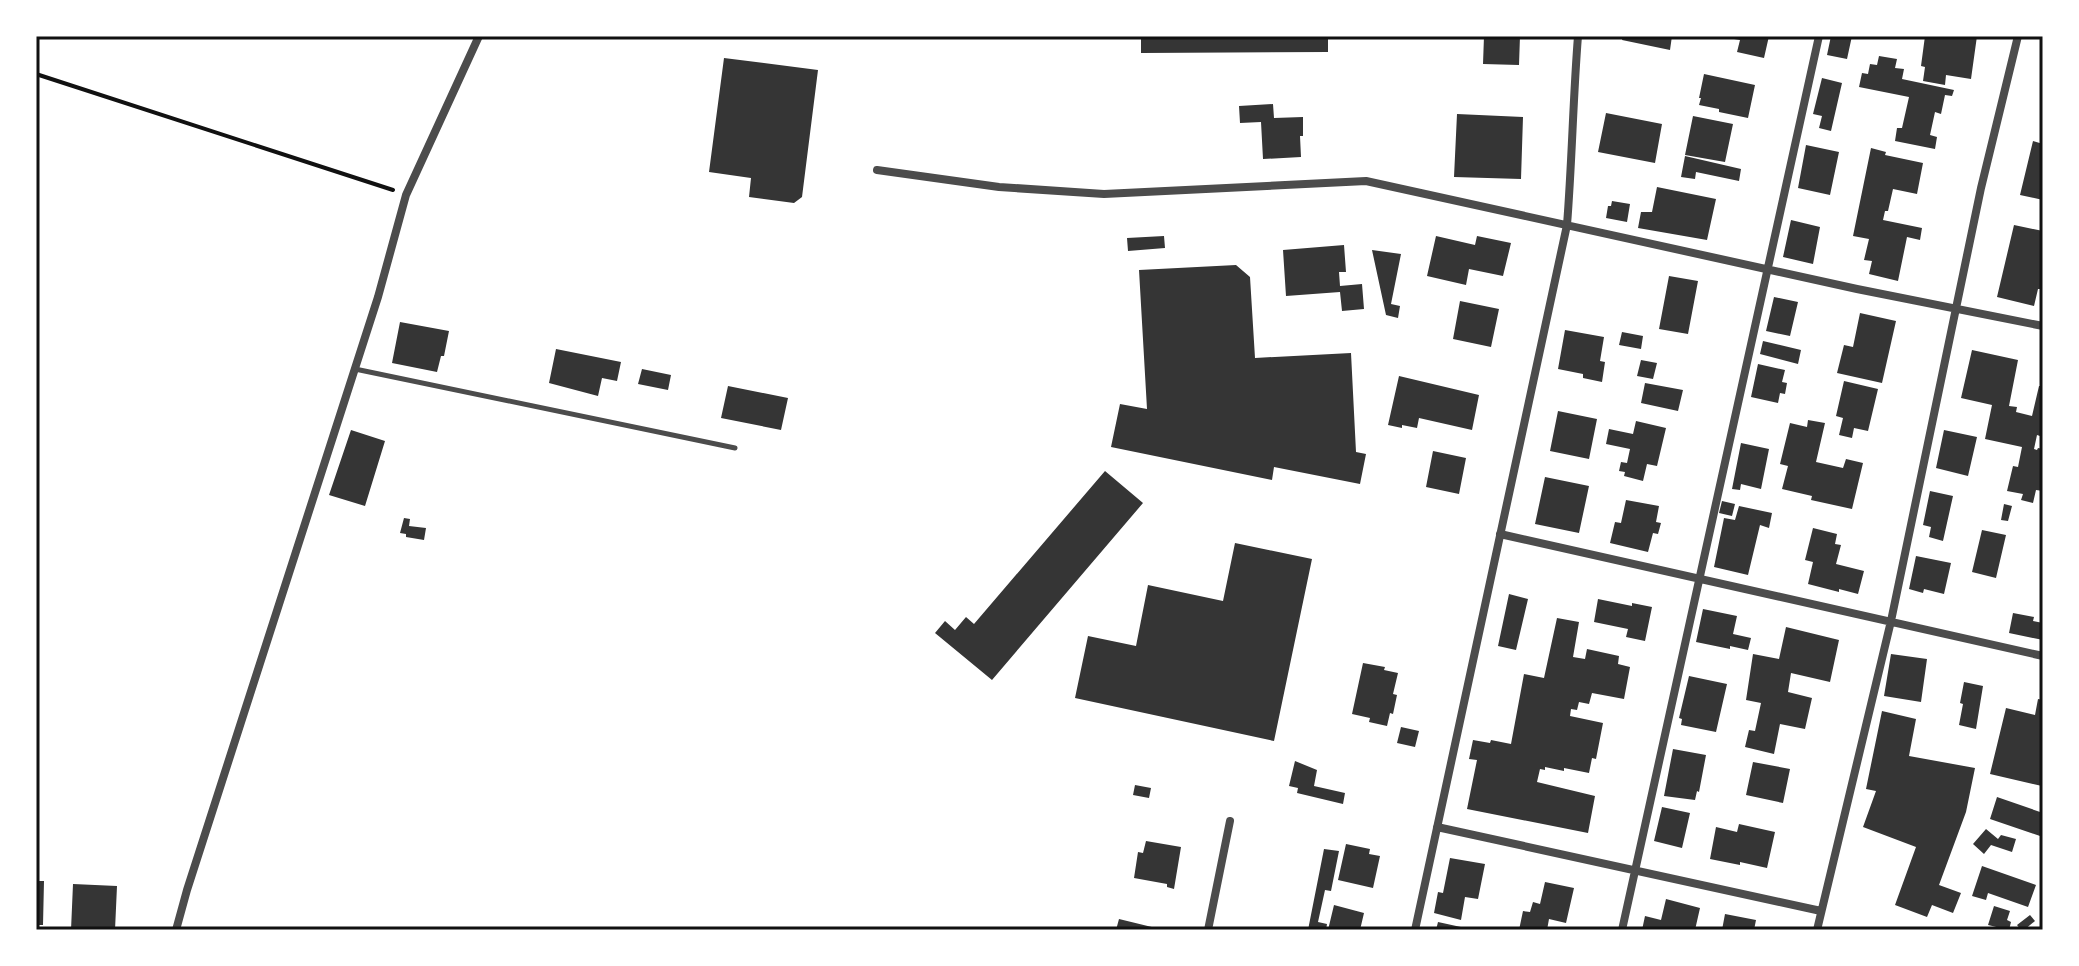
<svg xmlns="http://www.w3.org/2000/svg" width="2079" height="966" font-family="Helvetica,sans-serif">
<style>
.building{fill:#353535}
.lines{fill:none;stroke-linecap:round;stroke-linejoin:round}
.path{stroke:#111;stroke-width:4}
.service{stroke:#4c4c4c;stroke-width:5}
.minor{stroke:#4c4c4c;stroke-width:8}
.neatline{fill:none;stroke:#111;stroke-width:3}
</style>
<rect width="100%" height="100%" fill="#fff"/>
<path class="building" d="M1141,36H1328V52L1141,53Z
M1484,36H1520L1519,65L1483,64Z
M1623,36H1672L1670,50L1622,40Z
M1734,36H1769L1764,58L1737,52L1740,40L1734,39Z
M1831,36H1852L1847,59L1827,55Z
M1925,36H1977L1971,79L1946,75L1945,85L1923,81L1925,67L1921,66Z
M1879,56L1897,59L1895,68L1904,69L1902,79L1954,90L1952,96L1945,95L1941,114L1935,112L1930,135L1937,137L1935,149L1895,141L1897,128H1902L1909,97L1859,87L1862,73L1868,74L1870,64L1877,65Z
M724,58L818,70L802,197L794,203L749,197L751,178L709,172Z
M1704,74L1755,85L1748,118L1719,112V109L1699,105L1701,98H1699Z
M1822,78L1842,83L1831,131L1819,128L1822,116L1813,114Z
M1273,104L1274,118L1303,117V136H1300L1301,157L1263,159L1261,122L1240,123L1239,106Z
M1606,113L1662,124L1655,163L1598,152Z
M1457,114L1523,117L1521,179L1454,177Z
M1693,116L1733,124L1725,162L1685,155Z
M2033,141L2043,144V200L2020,195Z
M1806,145L1839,152L1830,195L1798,188Z
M1871,148L1886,152L1885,155L1923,163L1917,194L1893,189L1888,211H1885L1883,220L1922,228L1920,240L1907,237L1898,281L1869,274L1872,261L1864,260L1869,239L1853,236Z
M1685,156L1741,169L1739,181L1696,172L1695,179L1681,177Z
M1657,187L1716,199L1707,240L1638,228L1641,212H1652Z
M1612,201L1630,204L1627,222L1606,218L1608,206H1611Z
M1791,220L1820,227L1813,264L1783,257Z
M2014,225L2043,231V278L2040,289H2038L2034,306L1997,297Z
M1164,236L1165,248L1128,251L1127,238Z
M1436,236L1475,245L1477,236L1511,243L1503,276L1469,269L1466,285L1427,276Z
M1344,245L1346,272H1339L1340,286L1362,284L1364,309L1342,311L1340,292L1286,296L1283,250Z
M1372,250L1401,254L1391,304L1400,306L1398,318L1386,315Z
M1236,265L1250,277L1255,358L1351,353L1356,452L1366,454L1360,484L1274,467L1272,480L1111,447L1120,404L1147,409L1139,270Z
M1669,276L1698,281L1688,334L1659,329Z
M1774,297L1798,302L1790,336L1766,331Z
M1460,301L1499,309L1491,347L1453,339Z
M1860,313L1896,321L1882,383L1837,373L1844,345L1853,347Z
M400,322L449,331L444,356H441L437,372L392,363Z
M1565,330L1604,337L1600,361L1605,362L1602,382L1583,378V374L1558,369Z
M1622,332L1643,336L1641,349L1619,345Z
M1763,341L1801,350L1798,364L1760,354Z
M556,349L621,362L617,381L602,378L598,396L549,383Z
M1972,350L2018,360L2009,406L2017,407L2016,412L2032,416L2039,386H2043V437L2037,435L2034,449L2037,450L2038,448L2043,449V491L2036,490L2033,503L2021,500L2023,494L2007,491L2013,466L2018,467L2022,447L1985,439L1992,405L1961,398Z
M1641,360L1657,363L1653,379L1637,376Z
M1758,364L1785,370L1782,382L1787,383L1785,394L1780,393L1778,403L1751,397Z
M642,369L671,375L668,390L638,384Z
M1399,376L1479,395L1472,430L1419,418L1417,428L1402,425V428L1388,425Z
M1844,381L1878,389L1868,431L1854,428L1852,438L1839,435L1843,418L1836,416Z
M1645,383L1683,390L1678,411L1641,403Z
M728,386L788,398L781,430L721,418Z
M1558,411L1597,419L1589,459L1550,451Z
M1808,420L1825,423L1816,462L1843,468L1846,459L1863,463L1852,509L1811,500L1812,496L1782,489L1788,466L1780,464L1790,423L1807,427Z
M1636,421L1666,428L1657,466L1647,464L1643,481L1624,476L1625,472L1619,471L1621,462L1627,463L1630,449L1606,444L1609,429L1633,434Z
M351,430L385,441L365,506L329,495Z
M1944,430L1977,437L1968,476L1936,468Z
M1741,443L1769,449L1761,489L1741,484L1740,490L1732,489Z
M1433,451L1466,458L1459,494L1426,487Z
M1105,471L1143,503L992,680L935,633L945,621L955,630L966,617L974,624Z
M1545,477L1589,486L1579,533L1535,524Z
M1930,491L1953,496L1943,541L1929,537L1931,527L1923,525Z
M1626,500L1659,506L1656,522L1661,523L1658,534L1653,533L1648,552L1610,543L1615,522L1621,523Z
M1722,501L1735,504L1732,516L1719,513Z
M2004,504L2012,506L2008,521L2001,520Z
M1739,506L1772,513L1769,528L1760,525L1748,575L1714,567L1724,518L1735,520Z
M404,518L410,519L409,526L426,528L424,540L406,537V534L400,533Z
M1813,528L1837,534L1835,544L1841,545L1836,564L1864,571L1858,594L1839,589V592L1808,584L1813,562L1805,560Z
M1982,530L2006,535L1996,578L1972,572Z
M1235,543L1312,559L1274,741L1075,698L1088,636L1136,646L1148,585L1223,601Z
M1916,556L1951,563L1944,594L1924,589L1923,593L1909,589Z
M1509,594L1528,599L1516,650L1498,646Z
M1598,599L1632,606V603L1652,607L1645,641L1626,637L1628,629L1594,622Z
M1703,609L1737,616L1733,634L1751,638L1748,650L1730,646V649L1696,642Z
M2013,613L2034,617L2033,621L2043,623V640L2009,633Z
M1557,618L1579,622L1573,657L1585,659L1587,649L1619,656L1618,664L1630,667L1624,699L1592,693L1589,704L1579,702L1577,710L1571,709L1570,716L1603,723L1596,759L1592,758L1589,773L1564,768V771L1545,767V770L1540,769L1537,782L1595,796L1588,833L1467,809L1477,760L1469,759L1473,740L1490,743L1491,740L1511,744L1524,674L1544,678Z
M1786,627L1839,640L1830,682L1791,673L1788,692L1812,698L1805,729L1780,724L1774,754L1745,747L1749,730L1755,731L1761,703L1746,700L1753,654L1779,659Z
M1891,654L1927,659L1921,702L1884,696Z
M1363,663L1385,667L1384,670L1398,673L1393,694L1397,695L1393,714L1390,713L1387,726L1369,722L1370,718L1352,714Z
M1689,676L1727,684L1716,732L1681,725L1682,719L1679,718Z
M1964,682L1983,686L1976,729L1959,725L1963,704L1960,703Z
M2038,699L2043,700L2042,786L1990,774L2006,708L2035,715Z
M1882,711L1916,719L1909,756L1975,768L1966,812L1939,885L1961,893L1953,913L1932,905L1927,917L1895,905L1916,847L1863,827L1876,791L1866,789Z
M1401,727L1419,731L1415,747L1397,743Z
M1673,749L1706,755L1699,792L1697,791L1695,800L1664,796Z
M1295,761L1317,770L1314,786L1345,793L1343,804L1297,793L1298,788L1289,786Z
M1753,762L1790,769L1783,803L1746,795Z
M1135,785L1151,788L1149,798L1133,795Z
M1997,797L2043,813V837L1990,819Z
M1662,807L1690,813L1682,848L1654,841Z
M1739,824L1775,832L1767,868L1740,862V865L1710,859L1716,827L1737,832Z
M1986,829L1998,839L2001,835L2016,839L2012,852L1991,845L1984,854L1973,844Z
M1146,841L1181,847L1174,889L1167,887V884L1134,878L1138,852L1143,853Z
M1346,844L1370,849L1369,854L1380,856L1373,888L1338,880Z
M1324,849L1339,851L1331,891L1325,890L1318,922L1327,924L1326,930H1308Z
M1450,858L1485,864L1478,899L1465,897L1461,920L1434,913L1438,892L1443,893Z
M1982,866L2036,885L2028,907L1988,893L1986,900L1972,896Z
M36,881H44L43,925H36Z
M1545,882L1574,888L1566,923L1549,919L1547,930H1519L1523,911L1530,912L1533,902L1540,904Z
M73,884L117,886L115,930H71Z
M1666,899L1700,908L1695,930H1642L1645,916L1661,920Z
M1334,905L1364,913L1360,930H1328Z
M1994,906L2010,911L2007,920L2011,922L2009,930L1988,925Z
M1725,914L1756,920L1754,930H1722Z
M2030,915L2035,921L2024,930H2021L2017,925Z
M1119,919L1160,929V930H1116Z
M1438,922L1470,929V930H1436Z"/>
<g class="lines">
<path class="path" d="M36,74L393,190"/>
<path class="service" d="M355,369L735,448"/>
<path class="minor" d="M877,170L999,187L1104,194L1366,181L1857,289L2043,326
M1500,534L2043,656
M1437,827L1821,911
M176,930L187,890L378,297L406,195L479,36
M1208,930L1230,821
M1415,930L1567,225C1572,162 1573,99 1578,36
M1622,930L1819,36
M1817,930L1891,621L1981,188L2018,36"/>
</g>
<rect width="2079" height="966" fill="none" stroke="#ffffff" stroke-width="76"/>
<rect x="38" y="38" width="2003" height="890" class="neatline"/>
</svg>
